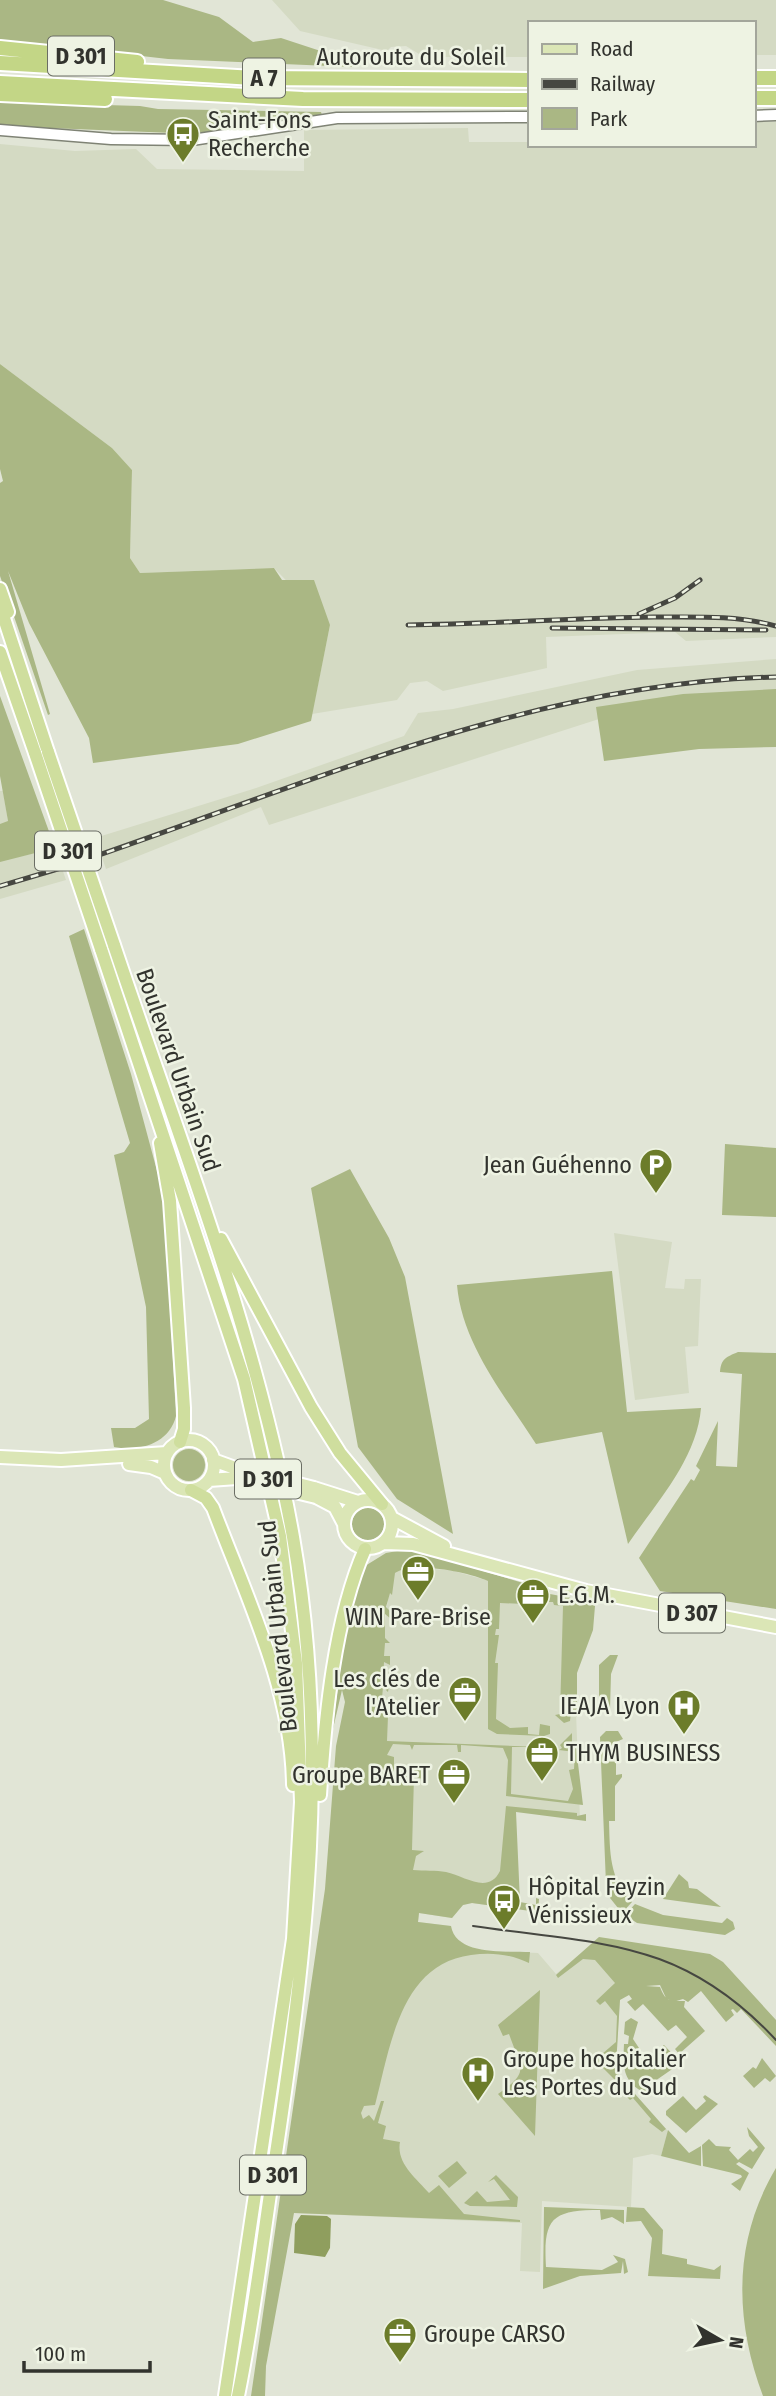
<svg xmlns="http://www.w3.org/2000/svg" width="776" height="2396" font-family="'Fira Sans Condensed',sans-serif">
<style>
.built{fill:#d4dac3}
.green{fill:#aab784}
.water{fill:#8f9e5e}
.lines{fill:none;stroke-linecap:round;stroke-linejoin:round}
.tertiary-casing{stroke:#7f8375;stroke-width:13}
.primary-casing{stroke:#fff;stroke-width:16}
.trunk-casing{stroke:#fff;stroke-width:16}
.motorway-casing{stroke:#fff;stroke-width:18}
.tertiary{stroke:#fff;stroke-width:10}
.primary{stroke:#dbe6b6;stroke-width:12}
.trunk{stroke:#cfde9e;stroke-width:12}
.motorway{stroke:#c3d686;stroke-width:14}
.tram{stroke:#464741;stroke-width:2}
.rail-casing{stroke:#464741;stroke-width:5}
.rail{stroke:#eef3e3;stroke-width:2.5;stroke-dasharray:8;stroke-linecap:butt}
.primary-bridge-casing{stroke:#fff;stroke-width:16;stroke-linecap:butt}
.trunk-bridge-casing{stroke:#fff;stroke-width:16;stroke-linecap:butt}
.primary-bridge{stroke:#dbe6b6;stroke-width:12}
.trunk-bridge{stroke:#cfde9e;stroke-width:12}
.labels{text-anchor:middle;dominant-baseline:central;stroke-width:5;stroke-linejoin:round;paint-order:stroke}
.shield{fill:#eef3e3;stroke:#6a6d64;stroke-width:2}
.shield-label{font-size:23px;font-weight:bold;fill:#32332e}
.street-label{font-size:24px;fill:#32332e;stroke:#eef3e3}
.poi-label{font-size:24px;fill:#32332e;stroke:#eef3e3;text-anchor:start}
</style>
<rect width="100%" height="100%" fill="#e1e5d6"/>
<path class="built" d="M272,0H776V55H753V23H529V57H424L406,46L391,47L387,51L300,31Z
M753,122H776V637L686,641L675,632L546,637L547,668L443,691L427,681L410,683L397,700L312,714L330,625L274,568L140,573L130,558L132,470L112,448L0,364V144L75,151L136,149L157,169L304,171V130L468,128L469,142H529V145H753Z
M776,659V695L599,719L269,825L261,807L106,869L95,838L253,789L404,736L418,713L453,709L637,670Z
M0,791H3L8,821L22,856L55,848L66,880L0,899Z
M614,1233L672,1242L665,1288L684,1289L685,1279H701L698,1346L685,1347L689,1393L635,1400Z
M405,1568L450,1570L569,1603L564,1712H576L580,1819L507,1810L501,1907L472,1903L463,1905L452,1918L419,1913L418,1922L451,1926L394,1924L369,1743L391,1575Z
M341,1944L538,1953L556,1974L579,1955L622,1956L616,2066L619,2076L668,2131L661,2156L652,2154L633,2158L631,2207L542,2201L540,2272L520,2271L522,2223L294,2213Z"/>
<path class="green" d="M0,0H163L219,17L253,42L281,38L354,62L353,67L168,59L0,40Z
M0,102L140,106L158,109L321,112L322,115L220,132L173,133L0,126Z
M0,364L112,448L132,470L130,558L140,573L274,568L282,580H314L330,625L311,721L238,744L93,763L89,738L29,623L8,571L50,714L48,715L0,576V483L3,481L0,469Z
M776,689V747L699,749L604,761L596,707L683,694Z
M0,696L55,848L0,862V824L8,821L0,776Z
M84,929L131,1074L164,1197L176,1416C169,1444 139,1452 114,1447L111,1428H135L149,1419L146,1307L114,1155L124,1152L130,1143L69,936Z
M725,1144L776,1148V1217L722,1215Z
M350,1169L389,1238L405,1277L453,1534L397,1499L358,1447L311,1188Z
M612,1271L627,1412L701,1408C697,1459 656,1503 628,1544L602,1432L536,1444C505,1396 462,1344 457,1285Z
M738,1352L776,1353V1609L660,1591L639,1558L691,1479L694,1481L700,1470L696,1466L718,1421L716,1466L737,1467L742,1374L720,1372C721,1359 726,1357 738,1352Z
M173 1465a16 16 0 1 1 32 0a16 16 0 1 1-32 0Z
M352 1524a16 16 0 1 1 32 0a16 16 0 1 1-32 0Z
M409,1549L550,1591V1594L587,1601L595,1606L593,1630L577,1673V1717L571,1712L570,1721L564,1723L555,1715L560,1714L563,1606L554,1605L553,1602H547V1605L500,1603L499,1629H496L495,1635H499L495,1663H498L496,1719L510,1728L528,1727V1734L539,1735L540,1724L550,1726V1734L544,1736L497,1734L488,1729V1581C468,1572 414,1561 395,1573L392,1595L390,1593L386,1607L392,1613L391,1619L385,1614V1638L390,1643H385L384,1656H390V1665L384,1662L383,1679L389,1686L388,1692L383,1687L381,1709L388,1716L387,1741L540,1747H512L511,1794L568,1801L573,1789L569,1770L574,1769L575,1752L559,1750L562,1748L560,1745L572,1733V1746L576,1747L583,1805L506,1796L508,1760L503,1748L461,1745V1752H458L457,1745H414L412,1750L410,1745L393,1744L387,1755L394,1757V1765L423,1766L422,1779L414,1776L412,1850L424,1851L416,1856L413,1870C424,1871 436,1870 446,1872C465,1876 488,1895 500,1871L506,1806L577,1813V1816L586,1814V1821L516,1812L520,1902L536,1905V1898L539,1899L538,1912L472,1903L463,1905L452,1918L419,1913L418,1922L451,1926C456,1956 506,1951 530,1952L529,1963C510,1954 491,1952 471,1955C400,1964 390,2048 375,2105L364,2106L361,2113L363,2119L369,2115L374,2121L381,2101H384L378,2123L386,2126L383,2139L400,2142C396,2163 416,2178 429,2193L439,2185L464,2214L520,2220V2222L294,2213L266,2366L265,2396H251L325,1889L336,1746L345,1702L342,1690L332,1733C340,1677 344,1619 365,1566L386,1553Z
M610,1655H618L611,1674L610,1710L599,1708V1665Z
M606,1731H618L623,1739L616,1742V1775L622,1774V1777L615,1786V1821H609C610,1852 609,1879 632,1902L622,1913L610,1898L606,1884L600,1737Z
M679,1874L688,1882L689,1888L697,1889L721,1907L663,1899Z
M635,1904L663,1915L722,1923L727,1918L733,1922L735,1929L725,1935L637,1923L625,1915Z
M599,1937L710,1954L723,1962L776,2020V2046L741,2009L737,2013L733,2009L731,2010L734,2015L726,2022L701,1991L688,2002L683,1999L673,2002L666,1998L660,1985L646,1986L660,1987C666,2003 671,2001 685,2001L684,2007L705,2031L679,2054L675,2049L687,2037L676,2025L668,2031L643,2004L635,2011L627,2002L632,1999L629,1995L620,2000L616,2066L619,2076L666,2129L662,2132L649,2122L651,2119L633,2098L630,2100L626,2096L628,2093L595,2060L616,2042L617,2016L605,2001L600,2005L596,2001L615,1983L595,1960L583,1959L558,1978L556,1975Z
M540,1990L535,2136L498,2094C531,2071 521,2069 509,2034L503,2036L498,2025Z
M631,2018L638,2022L633,2039L639,2048L631,2056L640,2066L664,2045L681,2063L655,2081L651,2078L644,2085L647,2090L643,2092C622,2081 623,2065 624,2044H628L629,2036L624,2034L625,2022Z
M762,2058L776,2076L770,2082L765,2078L754,2088L743,2076L753,2067L756,2069Z
M705,2095L718,2104L686,2133L666,2115V2111L683,2096L696,2110L706,2101L703,2097Z
M747,2127L765,2148L752,2169L739,2162L736,2164L749,2173L740,2191L731,2184L742,2177L741,2175L703,2166L702,2145L709,2139L716,2146L731,2147L729,2150L738,2160L750,2149L753,2152L758,2147L749,2136Z
M668,2130L689,2153L701,2146V2166L661,2156Z
M457,2161L467,2173L449,2188L438,2176Z
M776,2168V2396H763C734,2319 733,2240 776,2168Z
M496,2175L518,2197L517,2207L470,2206L464,2203L477,2191L487,2202L510,2200L494,2179L488,2182Z
M544,2207L624,2210V2224L612,2217L601,2220L600,2210C552,2210 543,2218 546,2267L602,2270L618,2262L613,2255L625,2259L628,2272L624,2274L623,2261L621,2273L580,2276L543,2289Z
M627,2207L644,2208L663,2230L662,2254L687,2259V2264L714,2270L721,2265L720,2279L648,2276L652,2238L641,2221L626,2222Z"/>
<path class="water" d="M301,2215L327,2216L331,2219L330,2248L325,2257L294,2253L295,2224Z"/>
<g class="lines">
<defs>
<path id="tertiary" d="M753,116L776,115
M0,130L111,139L192,140L337,118L529,117"/>
<path id="primary" d="M164 1465a25 25 0 1 1 50 0a25 25 0 1 1-50 0Z
M0,1457L61,1460L167,1453
M213,1460L235,1468
M129,1464L151,1467L165,1473
M209,1480L237,1478
M314,1488L358,1502
M316,1497L335,1507L344,1524
M344 1524a24 24 0 1 1 48 0a24 24 0 1 1-48 0Z
M392,1518L444,1546
M384,1543L413,1544L586,1591L776,1627"/>
<path id="trunk" d="M0,589L8,612
M0,606L48,752
M0,652L35,753
M114,945C179,1139 257,1334 293,1537C330,1751 307,1948 275,2160C263,2239 254,2318 238,2396
M101,949L244,1379L280,1536L296,1663L301,1802L293,1939L225,2396
M160,1143L170,1201L184,1408V1429L180,1442
M221,1239L311,1407L340,1453L382,1504
M191,1490L206,1498L213,1508C246,1596 292,1689 293,1785
M320,1795C325,1718 334,1619 365,1549"/>
<path id="motorway" d="M0,48L137,62
M0,63L254,78L529,80
M753,78H776
M0,83L303,99L529,100
M0,94L105,99
M753,98H776"/>
</defs>
<use href="#tertiary" class="tertiary-casing"/>
<use href="#primary" class="primary-casing"/>
<use href="#trunk" class="trunk-casing"/>
<use href="#motorway" class="motorway-casing"/>
<use href="#tertiary" class="tertiary"/>
<use href="#primary" class="primary"/>
<use href="#trunk" class="trunk"/>
<use href="#motorway" class="motorway"/>
<path class="tram" d="M473,1926C601,1945 681,1938 776,2040"/>
<defs>
<path id="rail" d="M639,614L675,598L700,580
M408,625C490,624 571,618 654,617C695,617 736,615 776,626
M552,628L766,630
M0,886L61,868C295,790 525,683 776,677"/>
</defs>
<use href="#rail" class="rail-casing"/>
<use href="#rail" class="rail"/>
<defs>
<path id="primary-bridge" d="M235,1468L314,1488
M237,1478L316,1497"/>
<path id="trunk-bridge" d="M48,752L114,945
M35,753L101,949"/>
</defs>
<use href="#primary-bridge" class="primary-bridge-casing"/>
<use href="#trunk-bridge" class="trunk-bridge-casing"/>
<use href="#primary-bridge" class="primary-bridge"/>
<use href="#trunk-bridge" class="trunk-bridge"/>
</g>
<defs>
<symbol id="bus-pin" viewBox="-11 -11 22 30"><path d="M0 17L-7.5 6A9.5 9.5 0 1 1 7.5 6Z" fill="#6c7c2a" stroke="#eef3e3"/><path d="M-5-6H5V4H4V6H2V4H-2V6H-4V4H-5ZM-3.5-4V0h7V-4ZM-3.5 1.2v1.5H-2V1.2ZM2 1.2v1.5H3.5V1.2Z" fill="#fff"/></symbol>
<symbol id="parking-pin" viewBox="-11 -11 22 30"><path d="M0 17L-7.5 6A9.5 9.5 0 1 1 7.5 6Z" fill="#6c7c2a" stroke="#eef3e3"/><path d="M-3.5-5.5H1a3.5 3.5 0 0 1 0 7H-1V5.5H-3.5ZM-1-3.4V-.6H.8a1.4 1.4 0 0 0 0-2.8Z" fill="#fff"/></symbol>
<symbol id="office-pin" viewBox="-11 -11 22 30"><path d="M0 17L-7.5 6A9.5 9.5 0 1 1 7.5 6Z" fill="#6c7c2a" stroke="#eef3e3"/><path d="M-6-3h4V-5.5h4V-3h4V5H-6ZM-1-4.5V-3h2v-1.5ZM-6 0V1H6V0Z" fill="#fff"/></symbol>
<symbol id="hospital-pin" viewBox="-11 -11 22 30"><path d="M0 17L-7.5 6A9.5 9.5 0 1 1 7.5 6Z" fill="#6c7c2a" stroke="#eef3e3"/><path d="M-5-5h3v3.5h4V-5h3V5h-3V1.5h-4V5h-3Z" fill="#fff"/></symbol>
</defs>
<g fill-rule="evenodd">
<use href="#bus-pin" x="164" y="115" width="38" height="52"/>
<use href="#parking-pin" x="637" y="1146" width="38" height="52"/>
<use href="#office-pin" x="399" y="1553" width="38" height="52"/>
<use href="#office-pin" x="514" y="1576" width="38" height="52"/>
<use href="#office-pin" x="446" y="1674" width="38" height="52"/>
<use href="#hospital-pin" x="665" y="1687" width="38" height="52"/>
<use href="#office-pin" x="523" y="1734" width="38" height="52"/>
<use href="#office-pin" x="435" y="1756" width="38" height="52"/>
<use href="#bus-pin" x="485" y="1882" width="38" height="52"/>
<use href="#hospital-pin" x="459" y="2054" width="38" height="52"/>
<use href="#office-pin" x="381" y="2315" width="38" height="52"/>
</g>
<g class="labels">
<g class="shield">
<rect x="48" y="36.5" width="66" height="39" rx="5"/>
<rect x="243" y="58.5" width="42" height="39" rx="5"/>
<rect x="35" y="831.5" width="66" height="39" rx="5"/>
<rect x="235" y="1459.5" width="66" height="39" rx="5"/>
<rect x="659" y="1593.5" width="66" height="39" rx="5"/>
<rect x="240" y="2155.5" width="66" height="39" rx="5"/>
</g>
<g class="shield-label">
<text x="81" y="56">D 301</text>
<text x="264" y="78">A 7</text>
<text x="68" y="851">D 301</text>
<text x="268" y="1479">D 301</text>
<text x="692" y="1613">D 307</text>
<text x="273" y="2175">D 301</text>
</g>
<g class="street-label">
<text x="411" y="57">Autoroute du Soleil</text>
<text transform="translate(178 1070) rotate(71)">Boulevard Urbain Sud</text>
<text transform="translate(278 1626) rotate(-96)">Boulevard Urbain Sud</text>
</g>
<g class="poi-label">
<text x="208" y="120">Saint-Fons<tspan x="208" dy="28">Recherche</tspan></text>
<text x="632" y="1165" text-anchor="end">Jean Guéhenno</text>
<text x="558" y="1595">E.G.M.</text>
<text x="418" y="1617" text-anchor="middle">WIN Pare-Brise</text>
<text x="440" y="1679" text-anchor="end">Les clés de<tspan x="440" dy="28">l'Atelier</tspan></text>
<text x="660" y="1706" text-anchor="end">IEAJA Lyon</text>
<text x="566" y="1753">THYM BUSINESS</text>
<text x="430" y="1775" text-anchor="end">Groupe BARET</text>
<text x="528" y="1887">Hôpital Feyzin<tspan x="528" dy="28">Vénissieux</tspan></text>
<text x="503" y="2059">Groupe hospitalier<tspan x="503" dy="28">Les Portes du Sud</tspan></text>
<text x="424" y="2334">Groupe CARSO</text>
</g>
</g>
<rect x="528" y="21" width="228" height="126" fill="#eef3e3" stroke="#a3a69b" stroke-width="2"/>
<rect x="542" y="44" width="35" height="10" fill="#dbe6b6" stroke="#a3a69b" stroke-width="2"/>
<text x="590" y="56" font-size="21" fill="#32332e">Road</text>
<rect x="542" y="79" width="35" height="10" fill="#464741" stroke="#a3a69b" stroke-width="2"/>
<text x="590" y="91" font-size="21" fill="#32332e">Railway</text>
<rect x="542" y="108" width="35" height="21" fill="#aab784" stroke="#a3a69b" stroke-width="2"/>
<text x="590" y="126" font-size="21" fill="#32332e">Park</text>
<g transform="translate(720 2340) rotate(99)" stroke="#eef3e3" stroke-width="5" paint-order="stroke">
<path d="M0-5L12 26L0 18L-12 26Z" fill="#32332e"/>
<text y="-10" font-size="19" font-weight="bold" text-anchor="middle" fill="#32332e">N</text>
</g>
<path d="M24 2361v10h126v-10" fill="none" stroke="#32332e" stroke-width="3.5"/>
<text x="35" y="2361" font-size="21" fill="#32332e" stroke="#eef3e3" stroke-width="5" paint-order="stroke">100 m</text>
</svg>
